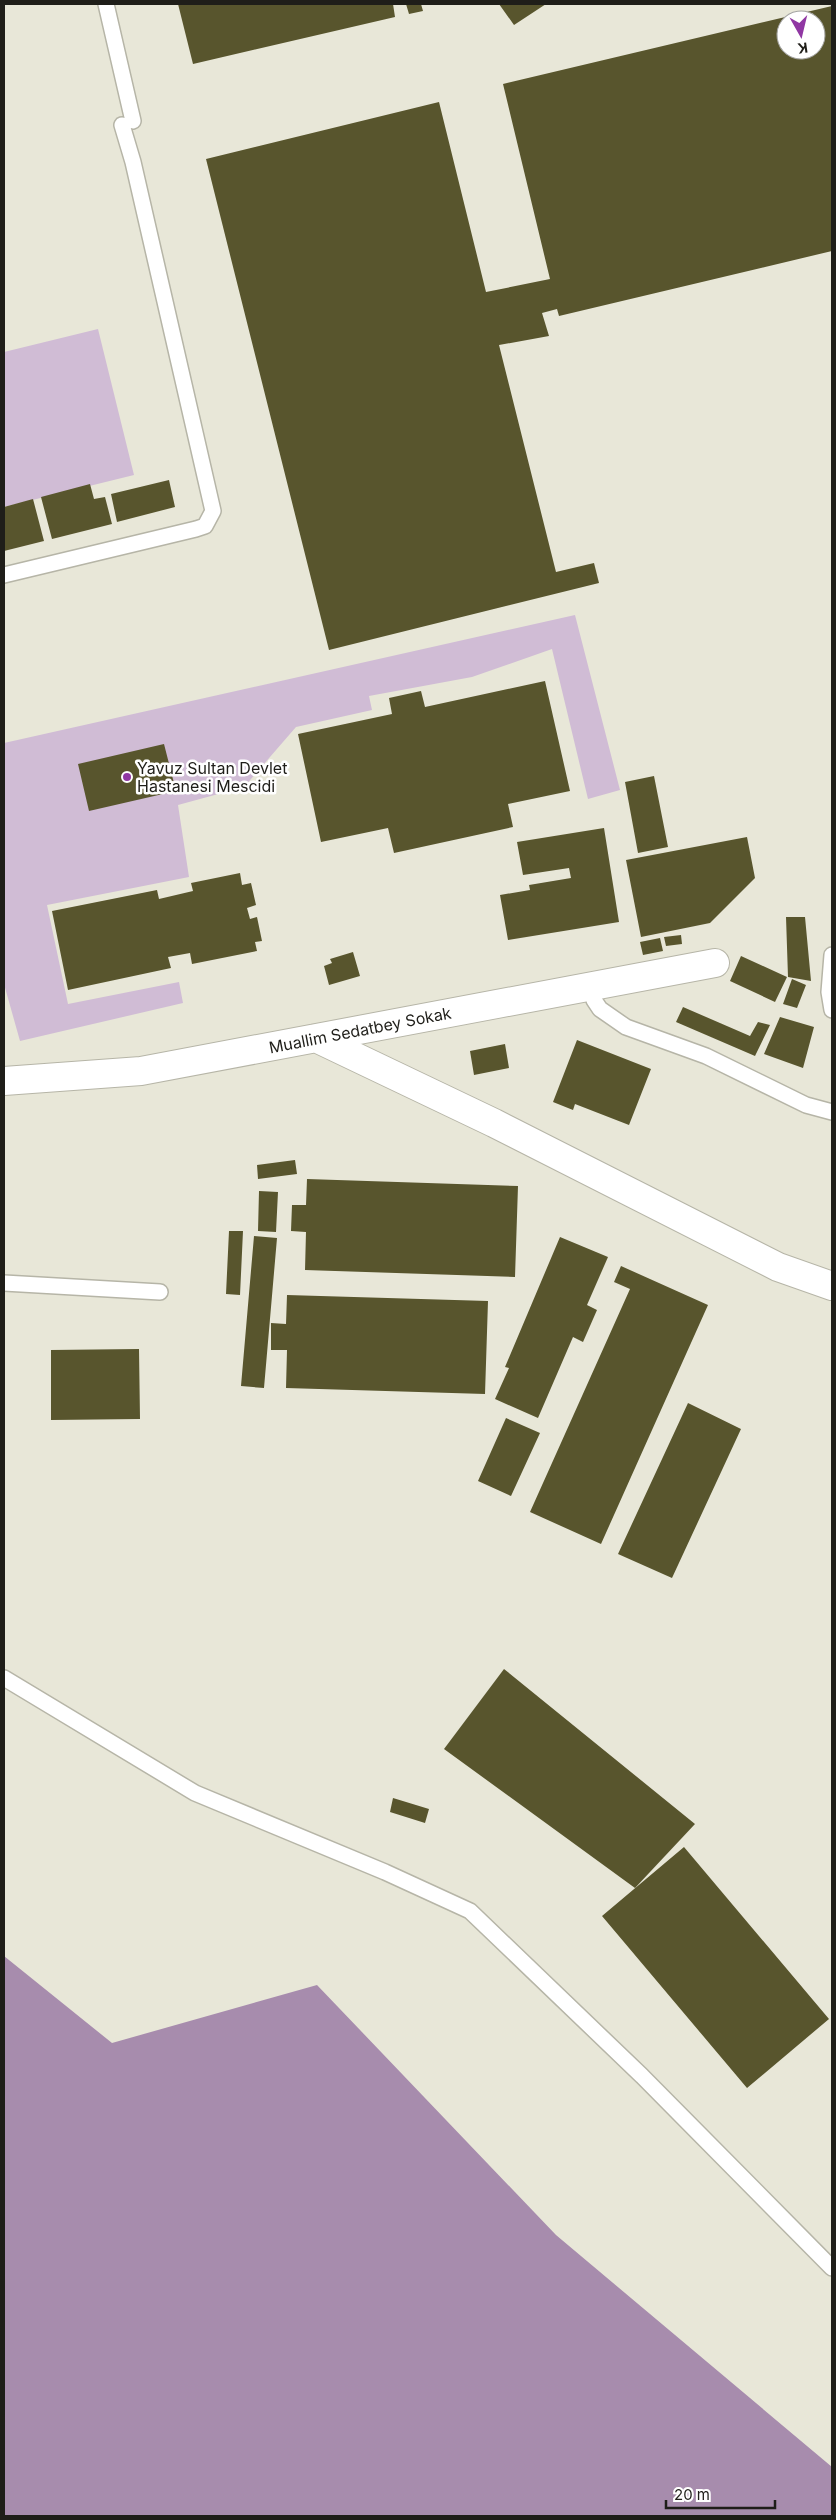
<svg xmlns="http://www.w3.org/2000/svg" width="836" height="2520" font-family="Inter,sans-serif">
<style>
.green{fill:#d0bcd5}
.water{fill:#a78cad}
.building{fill:#58552d;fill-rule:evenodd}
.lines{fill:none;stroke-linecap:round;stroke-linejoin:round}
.lane-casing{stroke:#b6b5a7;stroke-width:18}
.street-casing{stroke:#b6b5a7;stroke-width:30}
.lane{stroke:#fff;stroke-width:15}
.street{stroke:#fff;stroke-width:28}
.poi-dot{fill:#9037a3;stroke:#fff;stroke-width:2}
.labels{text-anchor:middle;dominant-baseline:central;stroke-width:5;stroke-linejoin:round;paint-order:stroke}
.poi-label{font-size:16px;fill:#1f1e19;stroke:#fff;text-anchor:start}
.street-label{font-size:16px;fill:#1f1e19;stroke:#fff}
</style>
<rect width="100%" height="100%" fill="#e8e7d8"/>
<path class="green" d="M98,329L134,475L4,507V352Z
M575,615L620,790L588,799L552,649L472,677L369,696L372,710L296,727L244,787L178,805L189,877L47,905L68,1004L179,982L183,1003L20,1041L4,984V743Z"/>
<path class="water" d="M4,1956L112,2043L317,1985L556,2235L832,2467V2516H4Z"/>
<path class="building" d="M178,4H393L395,17L193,64Z
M406,4H421L423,11L409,14Z
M499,4H546L514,25Z
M832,6V251L559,316L557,309L542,313L549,336L499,345L556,572L594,563L599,583L329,650L206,159L439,102L486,292L550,279L503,84ZM786,20H816V50H786Z
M169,480L175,507L117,522L111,494Z
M90,484L94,499L105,497L112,524L52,539L41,497Z
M33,499L44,541L4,551V507Z
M545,681L570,791L508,804L513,827L394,853L388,828L321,842L298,734L392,714L389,698L421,691L425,707Z
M164,744L176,791L89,811L78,764Z
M654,776L668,847L638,853L625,782Z
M604,828L619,922L508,940L500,895L530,890L529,885L571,878L569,868L523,875L517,842Z
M747,837L755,878L710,923L641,937L626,860Z
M240,873L242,885L251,883L256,905L247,908L250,919L257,917L262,941L255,942L257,951L192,964L190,953L168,957L171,968L68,990L52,911L157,890L159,899L193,891L191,883Z
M786,917H805L811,981L788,977Z
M681,935L682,944L666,946L664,937Z
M660,938L663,951L643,955L640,942Z
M353,952L360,976L329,985L324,966L332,963L330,959Z
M741,956L787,977L775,1002L730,981Z
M792,979L806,985L797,1008L783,1004Z
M683,1007L750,1036L758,1022L770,1025L755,1056L676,1022Z
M780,1017L814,1027L803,1068L764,1054Z
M577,1040L651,1069L629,1125L575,1104L573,1110L553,1102Z
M505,1044L509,1068L474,1075L470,1051Z
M295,1160L297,1174L258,1179L257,1165Z
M307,1179L518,1186L515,1277L305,1270L306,1232L291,1231L292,1205H306Z
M259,1191L278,1192L276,1232L258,1231Z
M229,1231H243L240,1295L226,1294Z
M254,1236L277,1238L264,1388L241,1386Z
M560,1237L608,1257L587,1305L597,1310L583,1342L573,1337L538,1418L495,1399L509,1368L505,1367Z
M621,1266L708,1305L601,1544L530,1512L630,1289L614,1282Z
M287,1295L488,1301L485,1394L286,1388L287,1350H271V1323L286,1324Z
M139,1349L140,1419L51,1420V1350Z
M688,1403L741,1429L672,1578L618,1554Z
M506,1418L540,1433L511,1496L478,1481Z
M504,1669L695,1824L635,1888L444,1749Z
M393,1798L429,1809L425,1823L390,1812Z
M684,1847L829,2019L747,2088L602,1916Z"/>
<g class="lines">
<defs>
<path id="lane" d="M106,4L133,121
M4,575L196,529L205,526L213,511L133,162L122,125
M832,955L829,992L832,1010
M591,987L594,1000L600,1009L626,1027L706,1056L806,1105L832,1112
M4,1283L160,1292
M4,1678L195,1793L385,1872L470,1911L642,2076L832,2268"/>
<path id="street" d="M316,1038L494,1123L778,1267L832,1286
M4,1081L141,1071L715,963"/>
</defs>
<use href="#lane" class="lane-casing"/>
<use href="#street" class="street-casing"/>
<use href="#lane" class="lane"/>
<use href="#street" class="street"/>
</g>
<circle class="poi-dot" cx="127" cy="777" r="5"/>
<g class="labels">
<g class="poi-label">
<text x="137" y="768">Yavuz Sultan Devlet<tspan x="137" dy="18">Hastanesi Mescidi</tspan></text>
</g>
<g class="street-label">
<text transform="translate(360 1030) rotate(-11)">Muallim Sedatbey Sokak</text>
</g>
</g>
<rect width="836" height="2520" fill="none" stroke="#1f1e19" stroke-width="10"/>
<g transform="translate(801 35) rotate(172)"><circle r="24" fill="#ffffff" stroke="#a5a5a3"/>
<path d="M0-4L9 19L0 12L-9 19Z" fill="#9037a3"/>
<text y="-8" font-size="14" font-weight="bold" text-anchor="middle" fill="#1f1e19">K</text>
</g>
<path d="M666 2500v8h109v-8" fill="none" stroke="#1f1e19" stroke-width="2.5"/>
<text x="674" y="2500" font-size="15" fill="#1f1e19" stroke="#ffffff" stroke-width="4" paint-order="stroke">20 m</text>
</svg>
